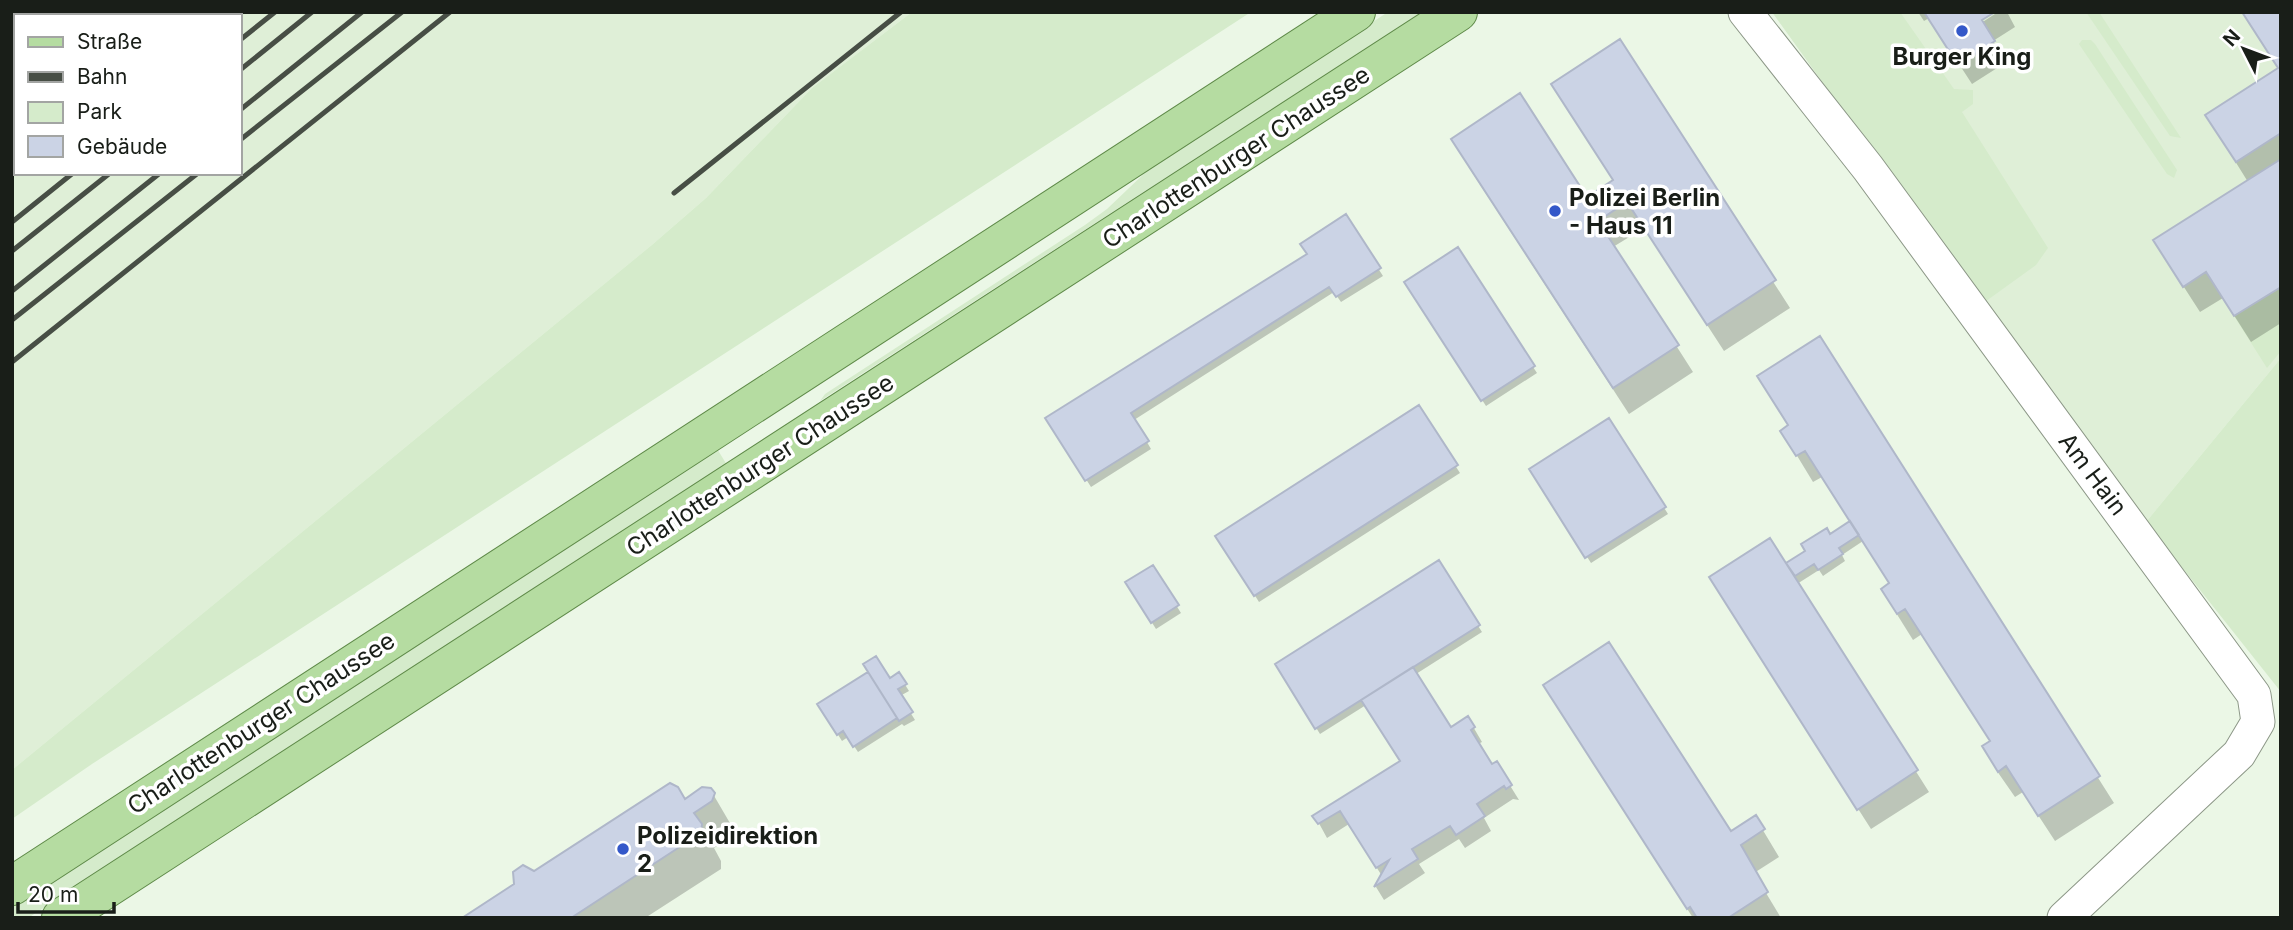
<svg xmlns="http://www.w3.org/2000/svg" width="2293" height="930" font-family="Inter,sans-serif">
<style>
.built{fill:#dfefd7;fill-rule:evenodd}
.green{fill:#d5ebcb}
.shadow{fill:#0003}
.building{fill:#cbd3e5;stroke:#afb7c9;stroke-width:2}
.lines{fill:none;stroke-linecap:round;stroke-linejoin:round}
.minor-casing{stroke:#8c9787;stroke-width:35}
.major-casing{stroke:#5f8a49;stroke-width:40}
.minor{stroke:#fff;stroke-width:33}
.major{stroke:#b5dca1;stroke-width:38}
.rail{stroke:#474e45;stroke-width:5}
.poi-dot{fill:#3458c9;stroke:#fff;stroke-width:2.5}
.labels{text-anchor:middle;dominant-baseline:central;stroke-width:7;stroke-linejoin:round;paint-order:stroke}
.poi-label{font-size:24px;font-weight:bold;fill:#191e18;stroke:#fff;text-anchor:start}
.street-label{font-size:24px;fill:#191e18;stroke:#fff}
</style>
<rect width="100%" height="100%" fill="#ebf7e6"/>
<path class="built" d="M12,12H912L812,88L706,198L653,244L12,770ZM16,16H240V173H16Z
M1772,12H2281V358L2146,522L1982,304Z"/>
<path class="green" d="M912,12H1251L92,764L12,819V770L653,244L706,198L812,88Z
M1388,12H1422L820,401L825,394L1085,225L1107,209L1150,168Z
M1772,12H1900L1954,89L1973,90V104L1962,112L2048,248L2036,265L1982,304Z
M2086,12H2099L2181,138L2170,136Z
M2082,40H2091L2095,44L2177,170L2174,178L2167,174L2085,53L2079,44Z
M2281,287V351L2267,368L2234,316Z
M2281,358V692L2146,522Z
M716,447L727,465L28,918H12V906L56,875Z"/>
<path class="shadow" d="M133,12H210L212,16H136Z
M1918,12H1991L1973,24L1975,27L1998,12H2007L2015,27L1993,41L2005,63L1972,84L1929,18L1924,21Z
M2281,12V323L2251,342L2223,298L2200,312L2171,267L2248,182L2207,116L2279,69Z
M1619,42L1790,308L1724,351L1644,228L1613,247L1693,372L1629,414L1468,166L1587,199L1614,181L1553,85Z
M1345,217L1383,276L1341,302L1334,292L1134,420L1151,449L1091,487L1047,418L1309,255Z
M1410,289L1533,367L1537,373L1486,406Z
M1819,338L2114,803L2055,841L2023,792L2015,797L1999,774L1984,747L1991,743L1922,634L1913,640L1898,616L1883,590L1891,585L1863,541L1842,555L1845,561L1823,576L1819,570L1797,584L1929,792L1871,829L1723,598L1791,574L1830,536L1851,523L1822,477L1813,482L1782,431L1789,427Z
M1418,408L1460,473L1259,602L1218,537Z
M1608,420L1668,514L1591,563L1531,469Z
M1438,563L1482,632L1416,674L1451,729L1468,718L1482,742L1478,744L1492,766L1496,763L1519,800L1513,799L1484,818L1491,831L1465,848L1459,839L1419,864L1425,873L1384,900L1376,887L1382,876L1349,824L1327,838L1315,816L1402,762L1366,705L1320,734L1277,665Z
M1152,567L1181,613L1156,629L1127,583Z
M870,673L890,681L899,675L909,691L900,696L915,720L904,726L902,724L858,752L848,737L842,741L819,705Z
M1545,686L1731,833L1755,817L1779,857L1754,873L1781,918H1693Z
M713,794L734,830L732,836L714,848L721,861V869L645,918H466L534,873L685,801Z"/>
<path class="building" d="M13,12H119L122,16H16Z
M134,12H180L175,16H137Z
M1924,12H1995L1982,20L1995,41L1958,65Z
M2242,12H2281V133L2236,162L2205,115L2278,68Z
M1620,39L1776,280L1707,325L1627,202L1598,221L1679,345L1613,388L1451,139L1520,93L1587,197L1613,180L1551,84Z
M2281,159V287L2234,316L2206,272L2183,287L2153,240Z
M1346,214L1381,268L1336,297L1329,287L1131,413L1149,441L1085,481L1045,418L1307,254L1300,244Z
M1458,247L1535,366L1481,401L1404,282Z
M1820,336L2100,776L2038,816L2006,766L1998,772L1982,746L1990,741L1905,609L1897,614L1881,589L1889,583L1805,451L1796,456L1780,431L1788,425L1757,376Z
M1419,405L1458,465L1254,596L1215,536Z
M1609,418L1666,507L1585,558L1529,469Z
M1850,521L1859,535L1839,548L1843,554L1818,570L1814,564L1795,576L1786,563L1805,551L1801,544L1827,528L1830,534Z
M1770,538L1918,770L1857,810L1709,577Z
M1439,560L1480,625L1315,729L1275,664Z
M1153,565L1179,605L1151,623L1125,582Z
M1609,642L1731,831L1756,815L1765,829L1741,845L1768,892L1728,918H1697L1690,907L1687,909L1543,685Z
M876,656L890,678L899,672L907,684L898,689L913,712L899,721L863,664Z
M1413,667L1451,727L1468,716L1475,727L1471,730L1492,764L1497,761L1512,785L1506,789L1504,786L1477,804L1485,816L1456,835L1450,826L1412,849L1418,859L1374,887L1389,860L1376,868L1340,811L1318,824L1312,816L1400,761L1361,700Z
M868,672L897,718L853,747L843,731L837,735L817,704Z
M670,783L678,787L685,799L702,787L711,788L715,793L712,801L694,813L702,824L701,833L571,918H462L514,884L513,872L523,865L534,871Z"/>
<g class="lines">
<defs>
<path id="minor" d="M1745,12L1868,168L2254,695L2258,722L2239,754L2064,918"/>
<path id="major" d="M12,886L1356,12
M61,918L1458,12"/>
</defs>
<use href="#minor" class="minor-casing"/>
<use href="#major" class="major-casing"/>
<use href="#minor" class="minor"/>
<use href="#major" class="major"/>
<path class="rail" d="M240,40L275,12
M240,70L312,12
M240,110L362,12
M240,140L402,12
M674,193L901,12
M12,222L73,173
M12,251L110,173
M12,291L160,173
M12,320L198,173
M12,362L450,12"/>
</g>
<g class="poi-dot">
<circle cx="1962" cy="31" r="7"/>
<circle cx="1555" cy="211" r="7"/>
<circle cx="623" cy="849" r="7"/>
</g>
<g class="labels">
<g class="poi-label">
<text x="1962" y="56" text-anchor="middle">Burger King</text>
<text x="1569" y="197">Polizei Berlin<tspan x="1569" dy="28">- Haus 11</tspan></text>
<text x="637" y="835">Polizeidirektion<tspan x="637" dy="28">2</tspan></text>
</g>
<g class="street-label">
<text transform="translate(1236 157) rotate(-33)">Charlottenburger Chaussee</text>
<text transform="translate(760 465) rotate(-33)">Charlottenburger Chaussee</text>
<text transform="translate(2093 474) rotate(53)">Am Hain</text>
<text transform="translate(261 723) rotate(-33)">Charlottenburger Chaussee</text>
</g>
</g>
<rect width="2293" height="930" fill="none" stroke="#191e18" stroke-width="28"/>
<rect x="14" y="14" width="228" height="161" fill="#ffffff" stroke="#a3a5a3" stroke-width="2"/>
<rect x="28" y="37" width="35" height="10" fill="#b5dca1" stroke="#a3a5a3" stroke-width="2"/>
<text x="77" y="49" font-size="21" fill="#191e18">Straße</text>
<rect x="28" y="72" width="35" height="10" fill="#474e45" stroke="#a3a5a3" stroke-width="2"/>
<text x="77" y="84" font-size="21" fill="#191e18">Bahn</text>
<rect x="28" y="102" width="35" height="21" fill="#d5ebcb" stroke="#a3a5a3" stroke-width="2"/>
<text x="77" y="119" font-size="21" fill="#191e18">Park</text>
<rect x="28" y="136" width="35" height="21" fill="#cbd3e5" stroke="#a3a5a3" stroke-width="2"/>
<text x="77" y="154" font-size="21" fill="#191e18">Gebäude</text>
<g transform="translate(2244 49) rotate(312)" stroke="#ffffff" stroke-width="5" paint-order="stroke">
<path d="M0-5L12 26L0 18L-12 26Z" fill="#191e18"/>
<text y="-10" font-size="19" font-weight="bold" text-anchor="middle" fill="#191e18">N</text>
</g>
<path d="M18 902v10h96v-10" fill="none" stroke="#191e18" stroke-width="3.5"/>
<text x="28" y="902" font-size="21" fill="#191e18" stroke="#ffffff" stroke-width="5" paint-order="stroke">20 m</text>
</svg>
